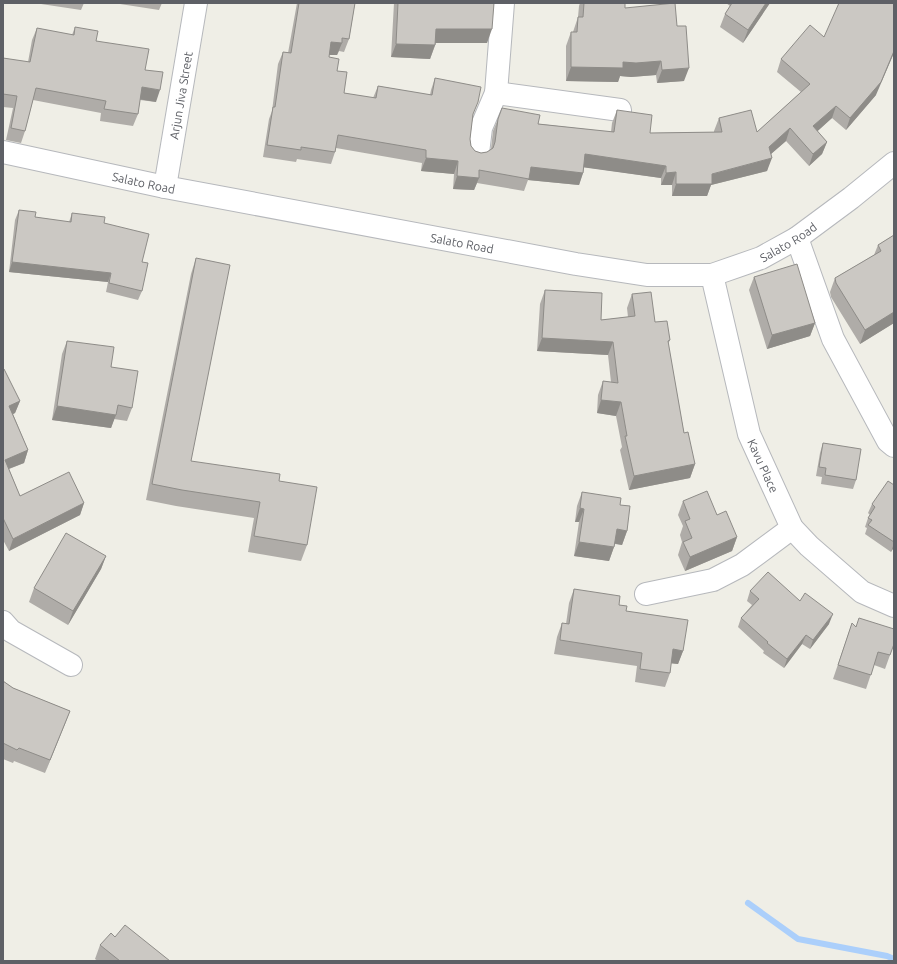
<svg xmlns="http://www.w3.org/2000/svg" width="897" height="964" font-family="Ubuntu,sans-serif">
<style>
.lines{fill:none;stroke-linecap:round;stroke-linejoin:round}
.stream{stroke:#abcffb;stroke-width:6}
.minor-casing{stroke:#b6b8bc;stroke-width:24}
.minor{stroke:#fff;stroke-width:22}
.wall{fill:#afaca8}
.shaded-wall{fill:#8e8c88}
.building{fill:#cbc8c3;stroke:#8e8c88}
.labels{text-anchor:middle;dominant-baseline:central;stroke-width:3.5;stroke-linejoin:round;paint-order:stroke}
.street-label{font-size:12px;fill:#5e6066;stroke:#fff}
</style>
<rect width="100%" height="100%" fill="#efeee6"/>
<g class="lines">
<path class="stream" d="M748,903L798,939L887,956L894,959"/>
<defs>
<g id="minor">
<path d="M496,93L620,110"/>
<path id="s1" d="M3,152L165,187L576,264L647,275H712L761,258L797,238L851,198L894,163"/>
<path d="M478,153L481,128L496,93L503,3"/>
<path id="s2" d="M165,187L196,3"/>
<path d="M797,238L833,339L888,441L894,446"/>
<path id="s3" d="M712,275L749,434L792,528L809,546L862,592L894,606"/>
<path d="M646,594L713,580L742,565L792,528"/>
<path d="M3,622L11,631L71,665"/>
</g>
</defs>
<use href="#minor" class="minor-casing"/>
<use href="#minor" class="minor"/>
</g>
<path class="wall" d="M41,3H84L81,10L41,4Z
M120,3H162L159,10L120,4Z
M297,3H355L349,39L344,52L339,51L337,55H329V57L337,71L344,93L373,98L378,86L430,95L431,90L435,78L473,115L470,139L471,146L475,151L481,153L487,152L491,149L493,131L498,119L611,132L612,123L617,110L650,133L714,132V131L719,118L757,132L801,92L777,72L781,59L876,95L846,130L832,118L817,131L827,142L822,154L809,166L786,141L771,154L767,171L711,185L707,196H672V185H661V178L584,167L583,173L579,185L528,180L524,191L477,183L474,190L453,189L454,174L421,171L422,163L336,148L335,152L331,164L297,159L296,162L263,157L269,119L272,111L278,64L283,52L288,53Z
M394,3H494L487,43H436L430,59L391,57Z
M580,3H625V8L677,26L684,81L657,83L656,75L631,77L620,76L618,82L566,81V46L571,32H573L578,17L579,6Z
M726,3H770L743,43L720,27L725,14L730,6Z
M75,27L96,41L145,70L156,102L140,100L138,114L133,126L100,121L101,113L33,100L25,131L21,143L6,140L13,108L3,107V58L28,62L32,40L37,28L72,35Z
M19,210L35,217L69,222L72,213L104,223L142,262V291L138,300L106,292L108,282L9,272L15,220Z
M894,235V323L860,344L831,297L830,292L835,278L874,255L878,245Z
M196,258L191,461L279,481L307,545L301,561L248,552L254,518L176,506L146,500L191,274Z
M754,277L815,323L810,336L767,349L749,290Z
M545,290L601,320L628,317L627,308L632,294L670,340L668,344L684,433L695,464L690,478L629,490L620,450L622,447L616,416L597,413L598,395L603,381L611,382L608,355L537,351L540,304Z
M67,341L111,367L132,408L127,421L114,419L111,428L52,420L62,354Z
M3,369L20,401L15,413L13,414L28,450L24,463L9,469L20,496L84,503L80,515L9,551L3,540Z
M823,443L856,480L853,489L821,484L822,477L816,476L820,453Z
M894,485V547L891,552L865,534L867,528L865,527L868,518L870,515L868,513L872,504Z
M582,492L620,505L627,531L622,545L615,544L609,561L574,556L579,522H575L577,506Z
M683,501L717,515L737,537L732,551L685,571L678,555L682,542L680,535L683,526L678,515Z
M106,556L101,569L68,625L29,602L34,588Z
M574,589L619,605L626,611L683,651L678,664L671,663L670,673L665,687L635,682L637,666L554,654L557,637L562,623L566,624L569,603Z
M750,591L800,601L829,624L810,649L802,644L784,668L763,653L764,651L738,627L741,618L752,605L747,601Z
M852,623L890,655L885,669L874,665L866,689L833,679Z
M3,681L13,688L70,711L45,773L14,761L13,763L3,759Z
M115,937L170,961H98L95,959L100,945Z"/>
<path class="shaded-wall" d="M766,3H770L743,43L748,30Z
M436,29H492L487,43H431Z
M331,42L342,43L337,55H326Z
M396,44L435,45L430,59L391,57Z
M894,51V53L876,95L846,130L850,118Z
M661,61L656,75L631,77L620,76L618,82L566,81L571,67L623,62Z
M689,68L684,81L657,83L662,70Z
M142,87L160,90L156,102L138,99Z
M836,106L832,118L809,139L813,126Z
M790,128L786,141L764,160L769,147Z
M827,142L822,154L809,166L813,154Z
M585,154L666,166L661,178L581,167Z
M426,158L458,161L454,174L421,171Z
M772,158L767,171L711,185L707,196H672L676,184Z
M531,167L583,173L579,185L528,180Z
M676,172L672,185H661L666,173Z
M457,176L479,178L474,190L453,189Z
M12,262L111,273L108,282L9,272Z
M894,312V323L860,344L865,330Z
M815,323L810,336L767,349L772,335Z
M542,338L613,342L608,355L537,351Z
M601,400L621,402L616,416L597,413Z
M20,401L15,413L5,418L9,406Z
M57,406L116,415L111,428L52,420Z
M28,450L24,463L3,471L5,460Z
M695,464L690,478L629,490L634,476Z
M84,503L80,515L9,551L13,539Z
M580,508L584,509L579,522H575Z
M617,529L627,531L622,545L612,543Z
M737,537L732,551L685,571L690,557Z
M579,542L614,547L609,561L574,556Z
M894,543V547L891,552Z
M106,556L101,569L68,625L73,611Z
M833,614L829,624L810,649L813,640Z
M806,635L802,644L784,668L787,659Z
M673,649L683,651L678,664L668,663Z
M70,711L65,724L45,773L50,760Z"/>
<path class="building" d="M299,3H355L349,39L342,38V43L331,42L329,57L339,59L337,71L347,72L344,93L376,98L378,86L432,95L435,78L481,87L478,102L473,114L470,139L471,146L475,151L481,153L487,152L493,148L495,142L498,119L502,108L540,115L538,124L614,132L617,110L652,115L650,133L722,132L719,118L751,110L757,132L810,84L781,59L810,25L824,37L839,3H894V51L881,82L850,118L836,106L813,126L827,142L813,154L790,128L769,147L772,158L712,174V184H676V172L666,173V166L585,154L583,173L531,167L529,179L479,170V178L457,176L458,161L426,158V150L338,135L335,152L301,147V150L267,145L273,107H275L283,52L291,53Z
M398,3H494L492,29H436L435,45L396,44Z
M584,3H625V8L675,3L677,26H686L689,68L662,70L661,61L636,63L623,62V68L571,67V32H577L578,17H583Z
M732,3H766L748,30L725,14Z
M75,27L98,31L96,41L149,49L145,70L163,72L160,90L142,87L138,114L104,109L106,101L36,88L25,131L11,128L17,96L3,94V58L30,62L37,28L74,35Z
M19,210L36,212L35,217L71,222L72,213L105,217L104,223L149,234L142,262L148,263L142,291L109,283L111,273L12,262Z
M894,235V312L865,330L836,283L835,278L881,251L878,245Z
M196,258L230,265L191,461L280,474L279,481L317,487L307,545L254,536L260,502L182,490L152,484Z
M797,264L815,323L772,335L754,277Z
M545,290L602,293L601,320L635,316L632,294L651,292L655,322L667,321L670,340L668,341L684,433L688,432L695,464L634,476L625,436H627L621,402L601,400L603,381L618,383L613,342L542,338Z
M67,341L114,347L111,367L138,371L132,408L118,405L116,415L57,406Z
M3,369H4L20,401L9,406L28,450L5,460L20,496L69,472L84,503L13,539L3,518Z
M823,443L861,449L856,480L825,475L826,468L819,467Z
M888,481L894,485V542L868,525L872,520L868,518L875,507L872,504Z
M707,491L717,515L726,511L737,537L690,557L683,542L692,538L685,521L690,519L683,501Z
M582,492L621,498L620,505L630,506L627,531L617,529L614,547L579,542L584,509L580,508Z
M66,533L106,556L73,611L34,588Z
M768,572L800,601L805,593L833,614L813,640L806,635L787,659L767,643L768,642L741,618L759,599L750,591Z
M574,589L620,596L619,605L627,606L626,611L688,620L683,651L673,649L670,673L640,669L642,653L560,640L562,623L569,624Z
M859,618L894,629V644L890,655L878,652L871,675L838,665L852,623L856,627Z
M3,681L13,688L70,711L50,760L19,748L17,750L3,743Z
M125,925L170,961H120L100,945L111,933L115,937Z"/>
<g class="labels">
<g class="street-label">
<text stroke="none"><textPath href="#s2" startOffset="93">Arjun Jiva Street</textPath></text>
<text stroke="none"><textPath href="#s1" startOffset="144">Salato Road</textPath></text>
<text stroke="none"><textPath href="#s1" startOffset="804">Salato Road</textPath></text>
<text stroke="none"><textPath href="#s1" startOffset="468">Salato Road</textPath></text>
<text stroke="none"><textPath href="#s3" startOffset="198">Kavu Place</textPath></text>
</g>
</g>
<rect width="897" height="964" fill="none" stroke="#5e6066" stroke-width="8"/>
</svg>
